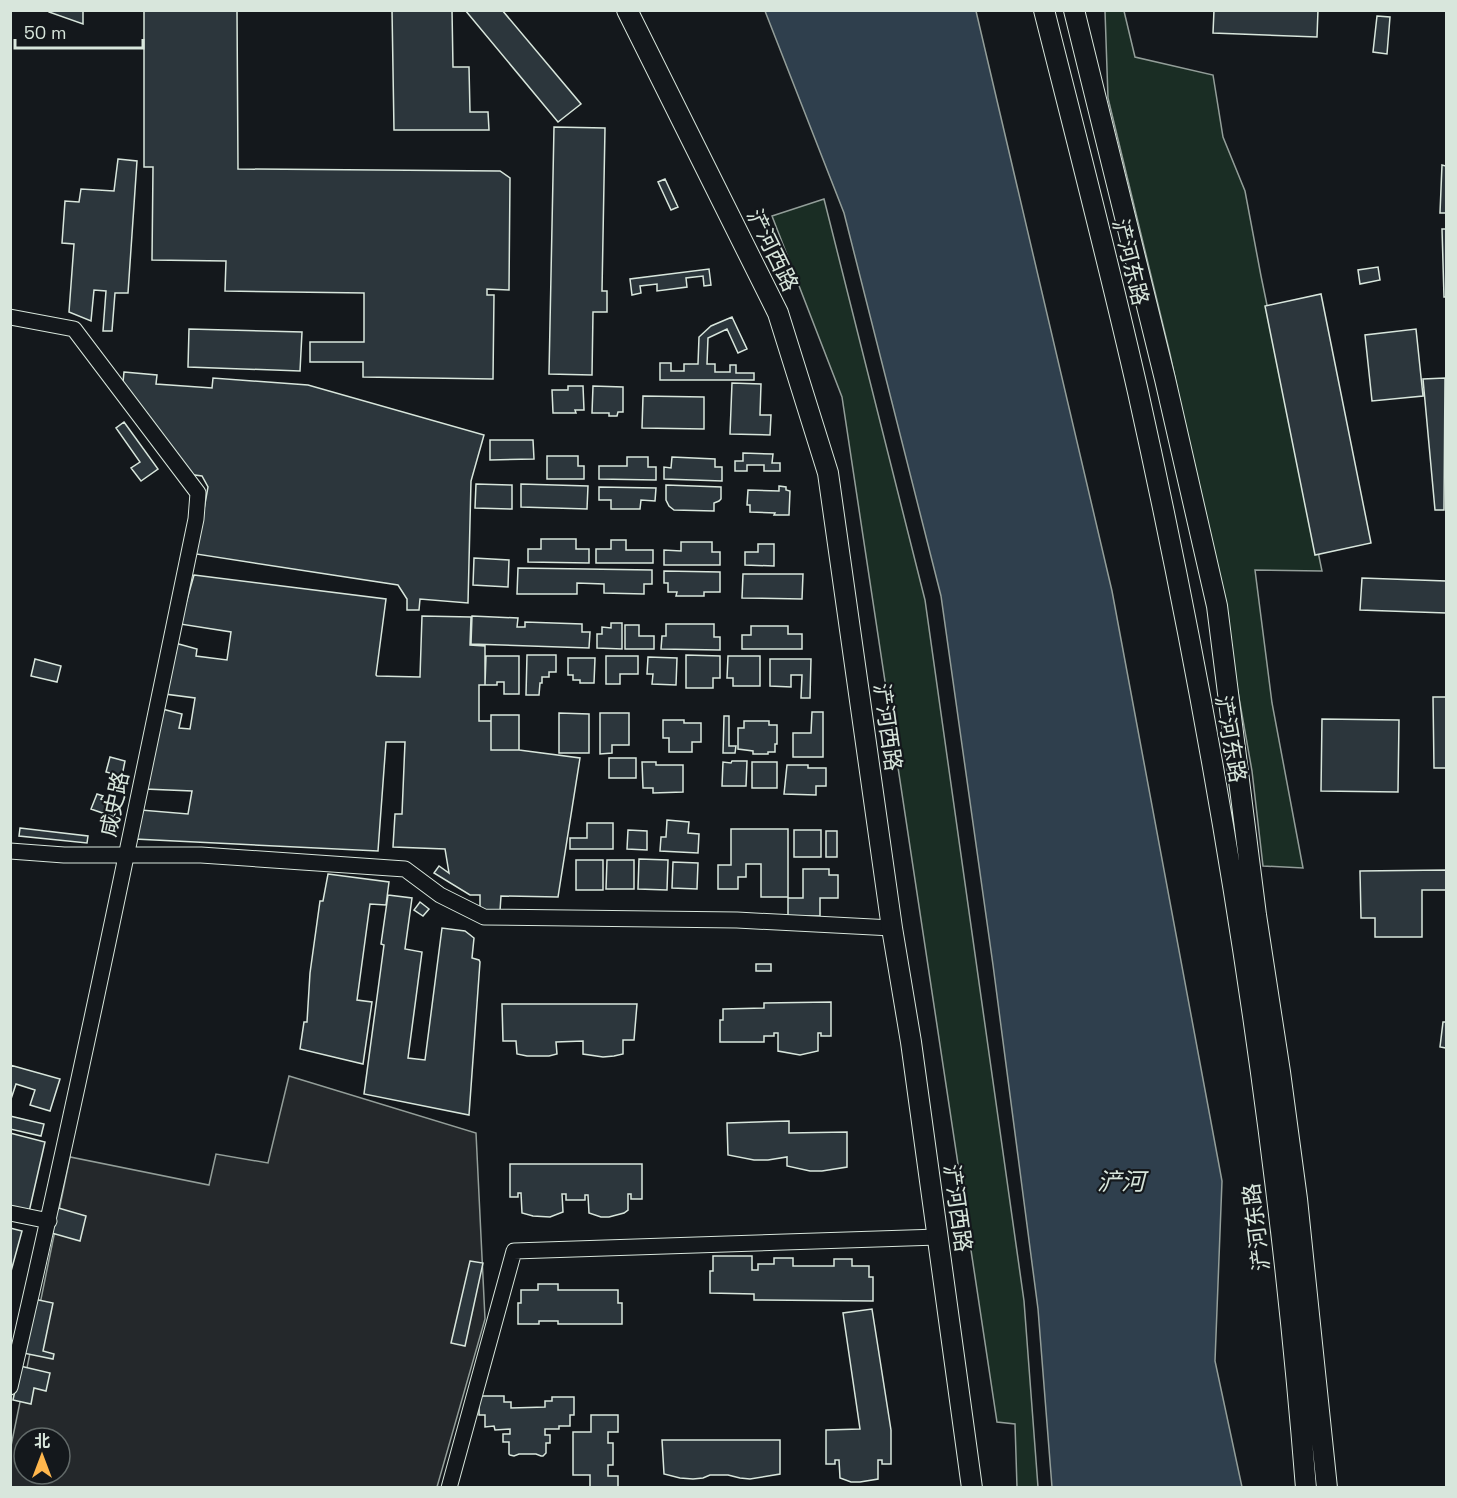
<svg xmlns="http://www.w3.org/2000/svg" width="1457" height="1498" font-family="'Space Grotesk','Noto Sans SC',sans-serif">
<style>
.green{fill:#1a2d24;stroke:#939e99;stroke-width:1.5}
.parking{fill:#24282b;stroke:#939e99;stroke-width:1.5;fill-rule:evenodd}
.water{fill:#2f3f4d;stroke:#939e99;stroke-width:1.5}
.building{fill:#2c363c;stroke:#d8e6dc;stroke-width:1.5}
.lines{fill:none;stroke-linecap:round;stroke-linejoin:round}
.minor-casing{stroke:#d8e6dc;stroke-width:17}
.tertiary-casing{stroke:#d8e6dc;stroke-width:22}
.minor{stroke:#14181c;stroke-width:15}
.tertiary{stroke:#14181c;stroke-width:20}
.labels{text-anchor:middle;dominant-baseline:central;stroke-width:4.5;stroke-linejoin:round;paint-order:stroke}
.street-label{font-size:22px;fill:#d8e6dc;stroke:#14181c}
.water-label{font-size:24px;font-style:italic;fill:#d8e6dc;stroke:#14181c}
</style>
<rect width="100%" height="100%" fill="#14181c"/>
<path class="green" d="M1105,11H1124L1135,57L1213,75L1223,137L1245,191L1261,276L1322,571L1255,570L1272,703L1303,868L1263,866L1252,771L1225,619L1170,354L1108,98Z
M824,199L925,600L1024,1301L1038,1487H1017L1015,1424L997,1422L842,397L772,216Z"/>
<path class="parking" d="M289,1076L476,1133L485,1319L437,1487L11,1488V1446L70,1157L209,1185L216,1154L268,1163ZM24,1438H60V1474H24Z"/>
<path class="water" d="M765,11H976L1112,591L1222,1181L1215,1361L1242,1487H1052L1038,1309L993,965L941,596L844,213Z"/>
<path class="building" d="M49,10H83V24L49,12Z
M144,10H237L238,169L500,171L510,178L509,290L487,289V295H494L493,379L363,377V362H310V342H364V293L225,291L226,261L152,260L153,167H144Z
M392,10H452L453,67H469L470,112H488L489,130H394Z
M465,10H502L581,104L558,122Z
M1214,10H1318L1317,37L1213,33Z
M1377,16L1390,17L1387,54L1373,52Z
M554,127L605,128L602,291H607V312H593L592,375L549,374Z
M118,159L137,161L128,293H115L112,331H103L106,291L94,290L91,321L69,312L74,244L62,243L65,201L79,202L81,189L114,191Z
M1442,165L1446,166V213H1440Z
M665,179L678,207L671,210L658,182Z
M1442,229H1446V297H1444Z
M1378,267L1380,280L1360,284L1358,270Z
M709,269L711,285L704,286L703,276L686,278L687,287L657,291V284L640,286L641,293L632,295L630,279Z
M1321,294L1371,543L1315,555L1265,306Z
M732,317L747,349L738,353L727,329L708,338L707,364H715V372H730V365H736V373H754V380H660V363H671V371H684V364H698L699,337L711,326Z
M189,329L302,332L300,371L188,367Z
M1416,329L1423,396L1372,401L1365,335Z
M124,372L157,375L156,384L212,388L213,378L308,385L484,435L471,481L468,603L420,599L419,610H407V599L398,585L196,554L208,487L202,476L187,474L122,392Z
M1445,378L1444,510H1435L1423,379Z
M732,383L761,384L760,415H771L770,435L730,434Z
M568,386H583L584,410H575L576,413H553L552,390H568Z
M593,386L623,387V412H618L617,416H609V413H592Z
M643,396L704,397V429L642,428Z
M124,422L158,469L141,481L131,468L140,462L116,428Z
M490,440H533L534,459L490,460Z
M743,453L773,454L772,463H780V471H764V465H747V471H735V461H743Z
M547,456H578V466H584V479H547Z
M627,457H648V467H656V480L599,479V466H627Z
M672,457L715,459V467H722V481L664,479V467L671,468Z
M476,484L512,485V509L475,508Z
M521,484L588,486L587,509L521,507Z
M666,485L721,487V499L719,501L714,503V511L674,510L669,506L666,500Z
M779,486L786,487V490L790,491L789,515H774L775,513L750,512V505H747L748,490L779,491Z
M599,487L656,488L655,501L641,500L640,509H611V500H599Z
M541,539H576V549H589V563L528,562V549H541Z
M611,540H626V550H653V563H596V549H611Z
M681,542H712V552H720V565H664V550L681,551Z
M758,544H774V566L745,565V552H758Z
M474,558L509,560L508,587L473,585Z
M518,568L652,570V584H644V594L604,593V584L577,583V594H517Z
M664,571L720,572V592H704V596H676L677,592H668V583H664Z
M743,574H803L802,599L742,598Z
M194,575L386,599L376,675L377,676L420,677L422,616L471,617L470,645L485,646V685H479V721H491V750H519L580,758L558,897L501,896L500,911L480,910V895H470L434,873L439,866L449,873L445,849L393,847L395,814H402L405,742H386L378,851L135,839L141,810L188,814L192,791L145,789L162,709L182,714L179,728L190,729L195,698L165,694L175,643L197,649L196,656L227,660L231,632L180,624Z
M1362,578L1446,581V613L1360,610Z
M472,616L518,618L517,627H525V622L582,624V632H590L589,648L471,644Z
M611,623H622V649L597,648V634H602V627L611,628Z
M666,624H714V637H720V650L661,649L662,636H666Z
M625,625H639V636H654V649H625Z
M751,626H788V634H802V649H742V635H751Z
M527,655H556V672H549V677H542V683H540L539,695H526Z
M686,655L720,656V678H713V688H686Z
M486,656H519V694H504V682H497V685H485Z
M606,656H638V674H620V684H606Z
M728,656H760V686H733V678H727Z
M648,657L677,658L676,685L652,684L653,674H647Z
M568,658H595L594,683H580V680H573V675H568Z
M35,659L61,666L57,682L31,676Z
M770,659H811L810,698H801L802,675H791V687L770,686Z
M1433,697H1446V768H1434Z
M812,712H823V757H793V733H811Z
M559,713L589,714V753H559Z
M600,713H629V745H612V753L600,754Z
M491,715H519V750H491Z
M724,716H729V746H736L735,753H723Z
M1322,719L1399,720L1398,792L1321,791Z
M663,720H684V723H701V742H692V752H669V738H663Z
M744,721H769V725H777V744H775V752H768V754H753V751L738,749V728H744Z
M110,757L125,761L122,776L106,772Z
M609,758H636V778H609Z
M732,761H747L746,786H722L723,762L731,763Z
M642,762H656V765H683V792L653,793V788H643Z
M752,762H777V788H752Z
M787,765H808V768H826V786H816V795L784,794Z
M97,794L103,796L101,799L118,805L114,817L91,809Z
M667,820L689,822L688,833L699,834L698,853L660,851L661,837H666Z
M587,823H613V849H570V838H587Z
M20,828L88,836L87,843L19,836Z
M731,829H788V897H761V864H746V877H738V889H718V865H731Z
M628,830L647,831V850L627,849Z
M794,830H821V857H794Z
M826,831H837V857H826Z
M639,859L668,860L667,890L638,889Z
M576,860H603V890H576Z
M607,860H634V889H606Z
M673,862L698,863L697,889L672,888Z
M803,869H829V875H838V898H820V916H788V898H803Z
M1446,870V890H1422V937H1375V918H1361L1360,871Z
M328,874L389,882L386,905L370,904L357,1000L372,1002L363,1064L300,1049L304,1022H307L310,973L320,901H323Z
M388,895L412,898L405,949L422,952L408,1058L425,1060L442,928L465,931L474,938L472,958L479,960L480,962L469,1115L364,1094L384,945L381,944Z
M420,902L429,909L423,916L414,910Z
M756,964H771V971H756Z
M831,1002V1036H821V1033H818V1051L800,1055L778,1051V1033H774V1036H764V1042H720V1020H723V1009L764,1008V1003Z
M502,1004H637L634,1040H623V1054L614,1056L603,1057L583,1054V1041L556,1042L557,1054L549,1056H527L517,1054L516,1041H503Z
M1443,1022H1446V1048L1440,1047Z
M10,1065L60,1079L50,1111L30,1105L35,1090L16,1084L10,1102Z
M10,1116L44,1124L41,1136L10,1129Z
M789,1121V1133L847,1132V1167L822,1171H810L787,1166V1157L768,1160H754L728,1155L727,1123Z
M10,1133L45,1142L29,1212L10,1208Z
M510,1164H642V1199H631V1194H628V1210L624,1213L609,1217H601L589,1213L588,1195H585V1200H566V1194H562L563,1212L550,1217L533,1216L522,1213L521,1193H518V1197H510Z
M55,1207L86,1216L80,1241L48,1232Z
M10,1228L22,1231L10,1275Z
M713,1256H752V1270H758V1264H774V1258H793V1266H834V1259H852V1266H869V1277H873V1301L754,1300V1294L710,1293V1271H713Z
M470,1261L483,1263L465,1346L451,1343Z
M538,1284H558V1290H618V1303H622V1324H558V1321H539V1324H518V1303H521V1290H538Z
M34,1299L53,1303L43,1351L54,1354L53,1359L23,1353Z
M872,1309L891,1430V1464H882V1460H878V1479L860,1482H851L840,1478L839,1460H835V1464H826V1430L860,1429L843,1313Z
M20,1366L50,1373L46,1391L34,1388L31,1404L13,1400Z
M479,1396H504V1402H511V1408L545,1407V1401H552V1397H574V1415H570V1426H559V1429H545V1435H550V1443H546V1453L543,1456H541L536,1454H519L514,1456L510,1455L509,1454V1442H503V1434H510V1429L495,1430L494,1426L485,1427V1415H479Z
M591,1415H618V1432H608V1443H613V1465H608V1476H618V1488H590V1475H573V1432H591Z
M662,1440H780V1474L750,1479L740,1478L728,1475H710L703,1478L693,1479L680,1478L664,1474Z"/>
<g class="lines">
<defs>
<path id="minor" d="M10,317L74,329L198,493L196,519C136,809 77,1099 10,1387
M10,851L64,855H201L405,869L440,895L484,917L737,920L892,928
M10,1213L49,1221
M449,1488L514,1251L938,1237"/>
<path id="tertiary" d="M627,10L778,313L828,473L892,928L911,1042L972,1488
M1044,10C1076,137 1109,264 1138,392C1218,752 1277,1119 1306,1488
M1074,10L1165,379L1217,606L1256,915L1280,1072L1297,1199L1327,1488"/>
</defs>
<use href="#minor" class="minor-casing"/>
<use href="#tertiary" class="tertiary-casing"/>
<use href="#minor" class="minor"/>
<use href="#tertiary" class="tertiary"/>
</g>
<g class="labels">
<g class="street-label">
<text transform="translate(773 250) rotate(64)">浐河西路</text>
<text transform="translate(1131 262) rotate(76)">浐河东路</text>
<text transform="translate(888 727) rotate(82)">浐河西路</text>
<text transform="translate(1231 739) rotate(80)">浐河东路</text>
<text transform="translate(114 804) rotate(-78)">咸史路</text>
<text transform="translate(958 1208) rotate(82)">浐河西路</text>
<text transform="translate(1256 1227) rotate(-97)">浐河东路</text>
</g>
<g class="water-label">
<text x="1121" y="1181">浐河</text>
</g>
</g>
<rect width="1457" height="1498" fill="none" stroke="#d8e6dc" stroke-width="24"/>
<g transform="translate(42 1456)"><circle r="28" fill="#14181c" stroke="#626a69" stroke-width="1.5"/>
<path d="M0-4.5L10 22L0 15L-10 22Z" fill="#ffb74d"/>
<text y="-9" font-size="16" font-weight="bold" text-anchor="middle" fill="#d8e6dc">北</text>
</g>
<path d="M15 39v9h128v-9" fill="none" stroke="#d8e6dc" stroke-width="3"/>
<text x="24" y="39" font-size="18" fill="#d8e6dc" stroke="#14181c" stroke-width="4.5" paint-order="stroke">50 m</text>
</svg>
